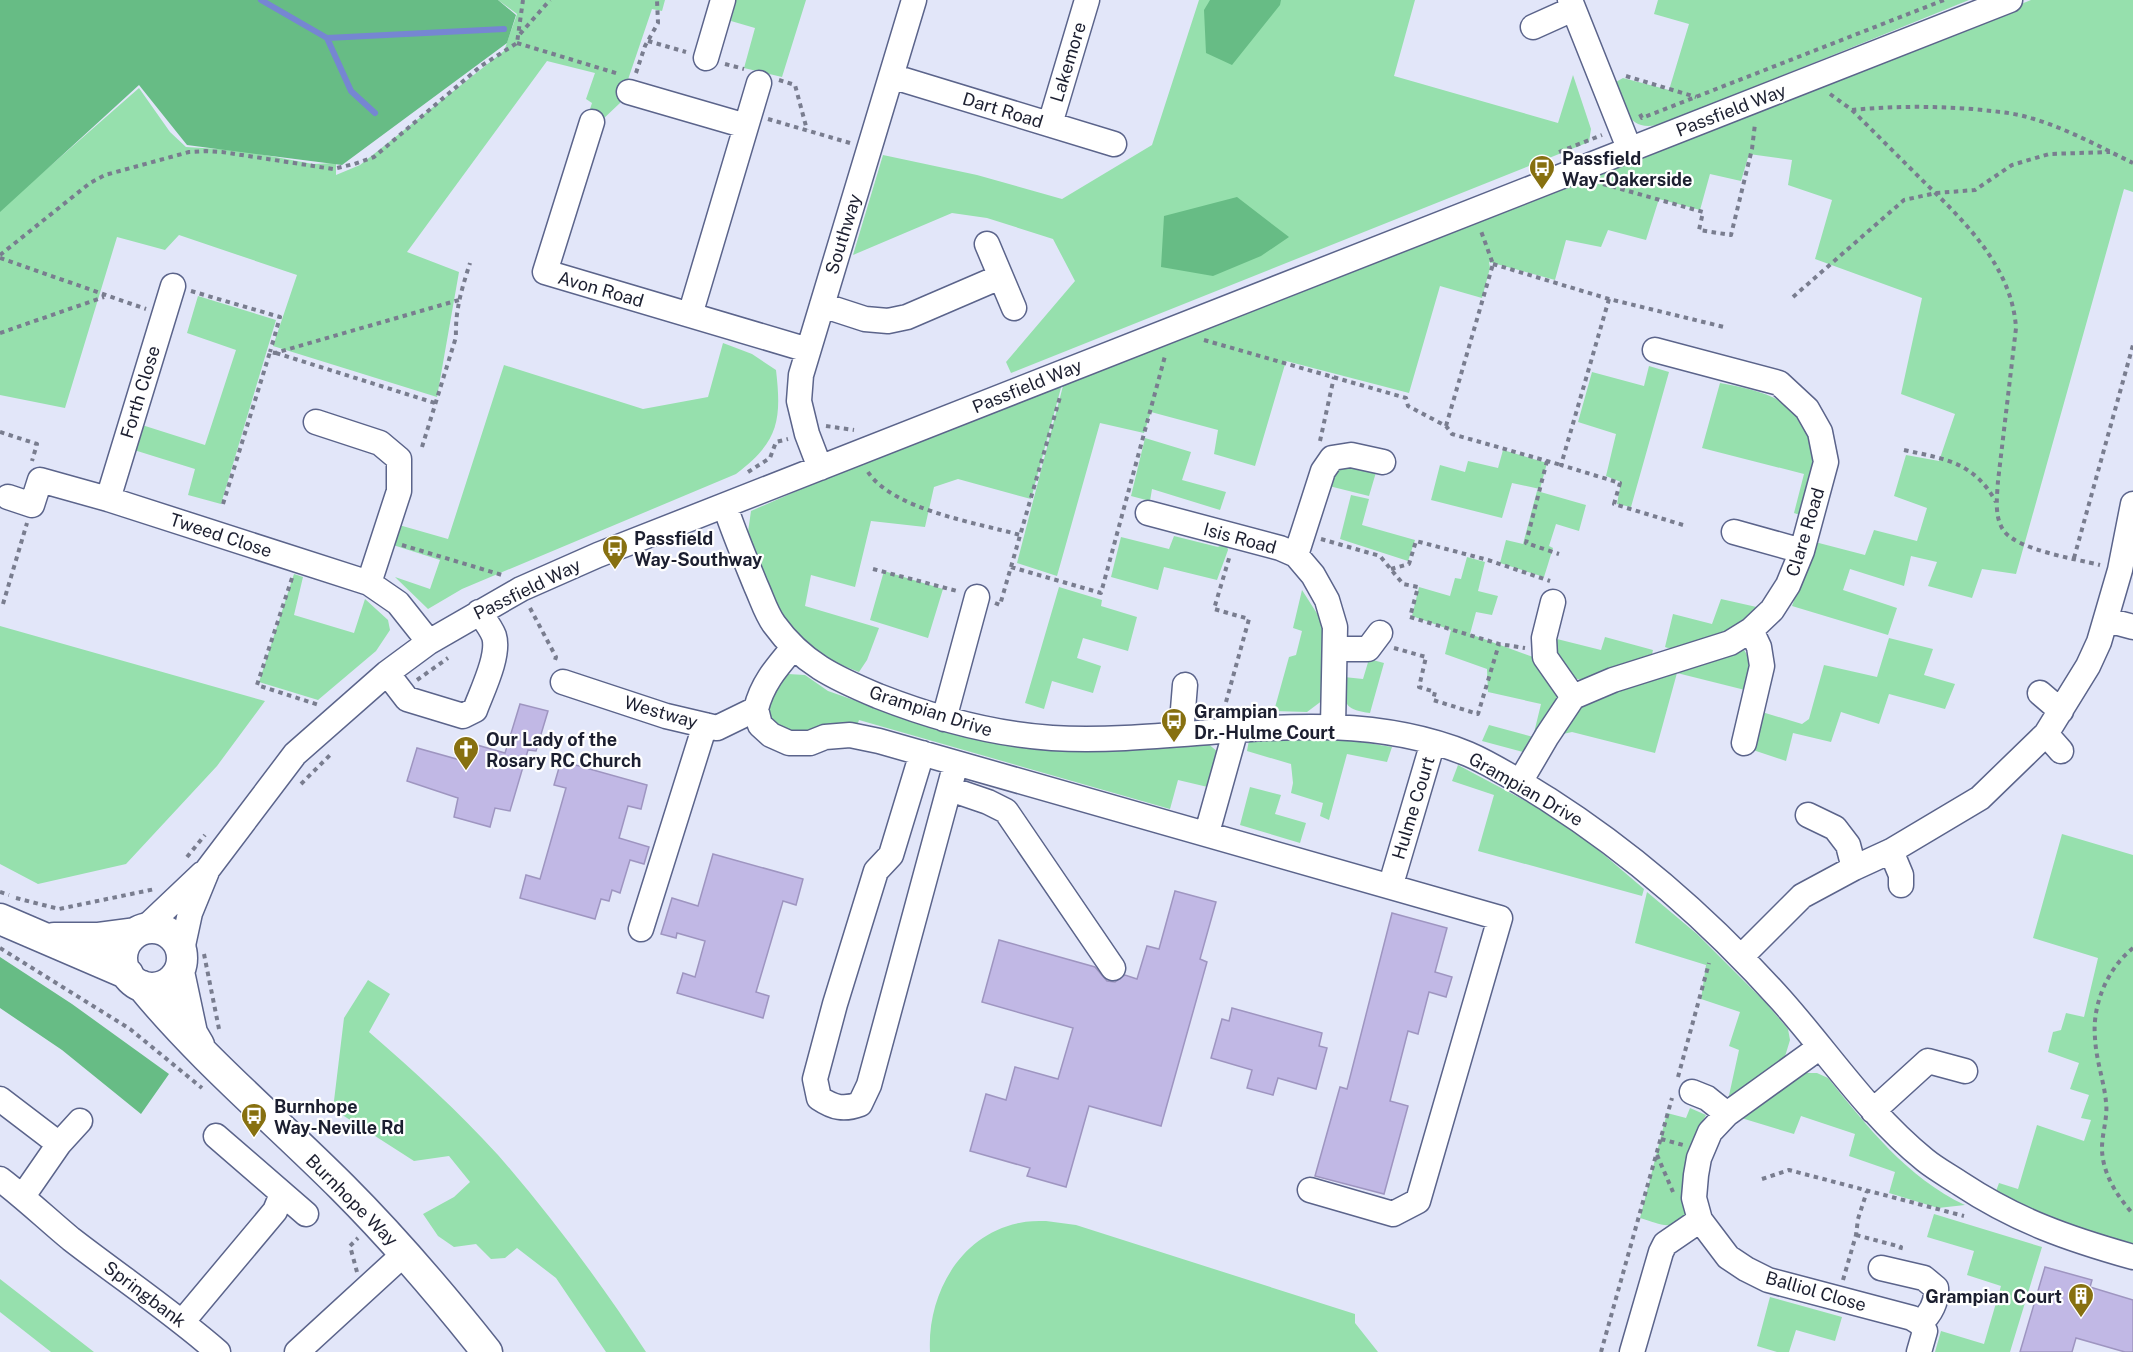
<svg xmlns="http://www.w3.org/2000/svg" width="2133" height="1352" font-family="'Public Sans',sans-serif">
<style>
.green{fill:#96e0ad}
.forest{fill:#67bc85}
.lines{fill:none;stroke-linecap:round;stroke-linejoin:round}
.stream{stroke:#7686d2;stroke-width:6}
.building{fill:#c1b8e5;stroke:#9e95c0;stroke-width:1.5}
.minor-casing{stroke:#5b648b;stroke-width:27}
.major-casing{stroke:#5b648b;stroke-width:33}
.path{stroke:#797d8f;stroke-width:4;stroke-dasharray:4.5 4.5;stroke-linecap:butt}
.minor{stroke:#fff;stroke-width:24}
.major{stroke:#fff;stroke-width:30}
.labels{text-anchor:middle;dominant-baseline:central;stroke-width:4.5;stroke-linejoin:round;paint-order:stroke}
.street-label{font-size:18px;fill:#1c1f30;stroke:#fff}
.poi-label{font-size:18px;font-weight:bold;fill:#1c1f30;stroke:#fff;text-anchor:start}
</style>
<rect width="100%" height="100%" fill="#e2e6f9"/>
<path class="green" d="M498,0H665L662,11L652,9L620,103L601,121L587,118L592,103L586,99L595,73L547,61L407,252L459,272L437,397L273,346L297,275L179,235L165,250L117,237L65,408L0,395V210L139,88L170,132L186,147L238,150L313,164L336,163V175L360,165L504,51L517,14Z
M736,0H806L782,77L744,68L755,28L731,21Z
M1199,0H1415L1394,76L1558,123L1573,75L1591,129L1589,142L1011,373L1006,362L1075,281L1053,239L987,218L952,213L853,255L883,155L977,175L1062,199L1152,145Z
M1658,0H1969L1665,123C1628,134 1627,112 1614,83L1623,78L1669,90L1689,24L1654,14Z
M2031,0H2133V192L2124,189L2016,574L1982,569L1972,598L1928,586L1937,562L1911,556L1904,586L1850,569L1843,590L1897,608L1888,635L1792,606L1815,542L1865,555L1874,530L1917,541L1927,508L1894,496L1906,455L1939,461L1955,414L1901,394L1922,298L1815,259L1832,200L1788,185L1792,160L1749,154L1741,181L1710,174L1700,210L1659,199L1646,240L1608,230L1601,247L1566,240L1555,280L1489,262L1490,268L1482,298L1440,286L1409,393L1286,361L1255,466L1214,454L1218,430L1151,412L1144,433L1100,423L1057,576L1017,563L1064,382L1474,224Z
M198,296L276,320L221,504L188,495L195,469L134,450L142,425L205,445L236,350L187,333Z
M723,343L752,354L776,370C782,421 778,442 736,474L462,589L428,609L395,577L430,589L440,560L393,545L399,525L448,539L504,365L643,409L708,397Z
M1649,366L1669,372L1631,507L1617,504L1621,482L1606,476L1616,434L1578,422L1592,372L1644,386Z
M1720,383C1763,391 1811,401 1812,456C1813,476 1805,496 1800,515L1794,513L1804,474L1702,448Z
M1062,384L1031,499L958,479L934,487L925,527L871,521L855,587L811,575L805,606L879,628L867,660L859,672L818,656L794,632L777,605L748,532L751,511L833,475Z
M1145,438L1191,452L1182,480L1226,492L1220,510L1152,489L1150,501L1131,496Z
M1503,450L1547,463L1540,489L1512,483L1502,518L1431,500L1440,465L1465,472L1468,461L1498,468Z
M1347,465L1377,469L1369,496L1325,485L1336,470Z
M1537,491L1586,505L1579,531L1556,524L1549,546L1553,548L1544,577L1500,563L1506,540L1523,544Z
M1351,495L1369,499L1362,525L1415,540L1408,561L1340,539Z
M1174,536L1218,547L1226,542L1228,550L1217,580L1164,567L1158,590L1111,577L1121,537L1169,549Z
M1467,557L1485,562L1478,591L1498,596L1492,615L1476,612L1470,634L1533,657L1555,687L1558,697L1556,706L1523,752L1482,741L1489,725L1533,737L1541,704L1488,692L1487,669L1445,654L1451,630L1412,616L1419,587L1450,596L1455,578L1461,579Z
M884,571L943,589L928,638L870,620Z
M294,574L303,577L294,615L354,633L365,599L388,620L390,630L376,651L318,700L259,682Z
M1059,587L1102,600L1101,606L1137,617L1128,651L1083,638L1077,658L1101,666L1093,693L1052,681L1044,709L1025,703Z
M1302,590L1325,626L1323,700L1307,712L1274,711L1289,657L1296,655L1302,631L1293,628Z
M1721,599L1761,608C1756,613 1751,618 1746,622C1731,634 1683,654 1665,647L1673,614L1712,624Z
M0,626L265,701L217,766L126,864L38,884L0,864Z
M1605,637L1653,650L1652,654L1581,680L1574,678L1553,650V638L1601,650Z
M1889,638L1933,649L1924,675L1955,684L1945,709L1889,694L1879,724L1841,712L1831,742L1793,733L1786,761L1753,750L1762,712L1802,724L1809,719L1824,665L1877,677Z
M1743,648C1754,666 1753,672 1749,691L1677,673L1655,753L1572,732L1563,734L1558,732L1571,715L1607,688Z
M1369,659L1384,663L1370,713C1343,710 1343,702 1344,677L1363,679Z
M788,674L805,675L828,691L905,718L971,738L1017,746L1065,751L1206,742L1219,753L1212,788L1178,780L1170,809L859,720L856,729L801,735L767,724C765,696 760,689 788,674Z
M1286,736L1349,740L1392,747L1387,762L1347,754L1329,820L1320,816L1323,803L1291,793L1293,783L1291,764L1247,751L1249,740Z
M1458,765L1537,807L1589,842L1644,889L1642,896L1478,851L1494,795L1452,781Z
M1250,787L1281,795L1275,814L1306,823L1300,843L1240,825Z
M2062,834L2133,855V1248L2093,1237L1995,1194L1999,1183L2018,1189L2037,1125L2084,1141L2091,1120L2081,1118L2089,1095L2070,1089L2079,1063L2048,1052L2053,1032L2061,1030L2066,1013L2084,1017L2098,958L2033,938Z
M1647,892L1697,934L1765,1002L1788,1029L1790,1040L1783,1063L1728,1100L1739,1050L1729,1046L1740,1012L1701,999L1706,965L1635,943Z
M368,980L390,994L369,1032C414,1071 458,1111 498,1155C552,1217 601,1283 646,1352H606L556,1278L517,1248L505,1258L491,1259L476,1244L454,1247L438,1236L423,1214L454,1197L470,1182L449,1156L414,1161L333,1109L344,1018Z
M1796,1073H1817L1828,1078C1867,1126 1907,1178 1965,1205L1938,1208L1889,1193L1895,1172L1849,1156L1855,1134L1801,1116L1794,1134L1738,1117Z
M1690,1108L1706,1115L1692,1141L1688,1162L1687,1215C1670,1232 1661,1224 1640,1218L1667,1113L1686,1118Z
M1934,1214L2042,1247L2010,1352H1935L1941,1331L1984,1344L2001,1286L1967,1275L1974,1251L1927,1237Z
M1046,1221L1076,1225L1355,1314V1323L1378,1352H930C927,1296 959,1235 1019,1223C1028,1221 1037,1221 1046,1221Z
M0,1279L94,1352H51L0,1312Z
M1770,1297L1842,1317L1835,1341L1796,1330L1789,1352H1777L1757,1346Z"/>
<path class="forest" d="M0,0H498L516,15L507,43L342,165L187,145L139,85L0,212Z
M1210,0H1281L1280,5L1232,65L1206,53L1204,10Z
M1237,197L1289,237L1261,256L1213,276L1161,267L1164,216Z
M0,957L72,1004L169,1074L141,1114L62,1050L0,1008Z"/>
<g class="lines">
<path class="stream" d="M261,0L327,38L504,29
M327,38L351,91L375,113"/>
</g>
<path class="building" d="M520,704L548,711L536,751L528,750L510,811L495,808L490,827L454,817L458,798L407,781L417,748L471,763L477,745L505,753Z
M561,761L647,785L641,809L628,806L619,838L649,847L644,864L630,860L620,893L612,890L609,901L601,899L595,919L520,898L526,875L540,879L566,788L554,785Z
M713,854L803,879L796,905L783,901L756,992L769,996L763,1018L677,993L683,973L695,977L705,941L677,933L676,938L661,934L672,898L698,906Z
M1175,891L1216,902L1200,959L1207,962L1161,1126L1089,1106L1066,1187L1027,1176L1030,1168L970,1151L986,1094L1006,1100L1015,1067L1058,1079L1073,1028L982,1002L999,940L1095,967L1107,981L1115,982L1125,975L1137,979L1147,946L1159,949Z
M1392,913L1447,928L1435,972L1452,977L1446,997L1429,992L1418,1034L1408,1031L1390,1101L1408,1106L1384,1194L1315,1176L1340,1087L1347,1089Z
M1232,1008L1322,1033L1319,1046L1327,1048L1316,1089L1278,1078L1273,1095L1247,1088L1252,1070L1211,1058L1222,1019L1229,1021Z
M2045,1267L2092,1280L2090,1287L2133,1300V1352H2125L2076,1338L2072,1352H2020Z"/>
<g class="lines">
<defs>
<path id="minor" d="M1570,0L1629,148
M1533,27L1573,9
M706,58L723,0
M891,76L1114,144
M629,92L746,126
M592,122L545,272L808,350
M1050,124L1087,0
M987,244L1014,308
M822,305L865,319L888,321L907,317L1000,277
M690,315L759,83
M316,422L380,443L399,459V491L369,583
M820,468L807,434L799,401L801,375L914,0
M8,497L32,505L40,480L108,499L369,583L398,603L429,642
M108,499L173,286
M725,506C734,533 745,559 756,586C762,599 766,613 774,624C802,663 835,678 878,696C934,718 991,734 1052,738C1191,746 1333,699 1468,754C1496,766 1523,784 1549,800C1638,857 1712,923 1782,1001C1829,1054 1869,1115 1925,1160C1936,1169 1949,1176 1961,1184C2017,1221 2069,1239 2133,1257
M1148,513L1280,548L1296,555L1313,575L1327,600L1335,627L1333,726
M1734,532L1802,551
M1296,555L1323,471L1332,458L1351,455L1383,462
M1553,602L1544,638L1545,657L1573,697
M2107,620L2133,627
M1335,649H1368L1380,633
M387,673L407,699L463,716L475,710C482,691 500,655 494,636C491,628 484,619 479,612
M563,682L666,716L717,728L756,709C762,684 776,668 793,648
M2040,693L2061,711
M756,709L760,725L771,735L789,743H810L825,737L850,735L879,741L1500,918L1418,1201L1393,1214L1310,1190
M944,719L977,597
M1181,734L1185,685
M2046,734L2061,751
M1744,743L1762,666L1759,647L1751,630
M922,753L891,855L876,871L835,1004L815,1079L819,1098C834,1108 844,1110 860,1104L869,1085L956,763
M1520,782L1547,736L1573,697L1613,680L1730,643L1751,630L1772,610L1788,585L1802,551L1826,462L1820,432L1807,409L1779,383L1655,350
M950,789L988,802L1006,811L1113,968
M1808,815L1835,828L1848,845L1854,868
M1210,822L1236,729
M1891,851L1901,875V885
M1394,874L1433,742
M144,929L202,874
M641,929L705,725
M182,950L190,913L208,869L295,754L387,673L429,642L521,589L598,555L2010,0
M1741,957L1802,896L1854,868L1891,851L1980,798L2046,734L2088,666L2099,642L2120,570L2133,504
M1820,1047L1727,1114L1710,1132L1699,1158L1696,1175L1694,1198L1700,1220L1728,1257L1746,1269L1768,1280L1912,1318L1920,1323L1925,1331L1919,1352
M1692,1092L1707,1098L1727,1114
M0,1099L59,1144
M1873,1111L1928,1061L1965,1071
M216,1136L306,1214
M0,1179C25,1198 47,1219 71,1239C120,1277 171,1311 218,1352
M23,1196L59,1144L80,1121
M1881,1268L1924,1278L1936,1288C1937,1301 1931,1314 1920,1323
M183,1321L275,1211L282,1194
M297,1352L405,1253
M1632,1352L1661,1252L1665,1244L1700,1220"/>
<path id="major" d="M0,919L128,974
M122 958a30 30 0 1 1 60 0a30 30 0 1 1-60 0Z
M54,938H97L135,933
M179,972L192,1033L199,1045
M142,986C202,1059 275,1120 342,1187C394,1239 441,1294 487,1352"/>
</defs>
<use href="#minor" class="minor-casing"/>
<use href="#major" class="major-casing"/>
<path class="path" d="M520,34L550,0
M648,41L686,52
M517,43L619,74
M725,64L744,69
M636,73L645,46L658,23L657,0
M1626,76L1696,97
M779,80L795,85L807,130
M1830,94L1852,110C1892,106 1932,106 1972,109C1991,111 2009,112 2027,117C2064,127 2098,146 2133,163
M1852,110C1874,132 1896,154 1918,176C1961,218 2012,265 2016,328L1998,481C1997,497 1994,518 2004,531C2018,550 2076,559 2100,565
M1640,114L1642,118L1944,0
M768,119L850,143
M1559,152L1602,135
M1603,184L1703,212L1699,230L1731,235L1752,149L1755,124
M0,255L90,183L105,175L189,152L206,151L222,152L333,169L354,164L374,157L481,66L517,43L523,0
M0,258L146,309
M1493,264L1609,299L1724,327
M191,291L280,317L270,352
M1793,297L1904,200L1936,193L1975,190L2012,165L2049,154L2110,152
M1609,299L1561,465L1620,483L1614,504L1683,525
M0,333L104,297
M1204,340L1406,398L1408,406L1446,426L1452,434L1561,465
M276,353L435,403
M826,426L854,430
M1446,426L1493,264L1481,231
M0,432L37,444L32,461
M1320,441L1334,377
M422,447L456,337C455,310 462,288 470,263
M1904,450C1945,459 1974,462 1996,502
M1547,461L1526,543L1559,554
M748,472L770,458L776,442L788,439
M868,472C893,510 978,523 1020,535
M223,504L270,352L275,353L459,300
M1321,539L1380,556L1403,584L1418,587L1410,617L1499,644L1525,648
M402,545L502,575
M2074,558L2133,345
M1011,567L1101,593L1165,356
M873,569L957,591
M1391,569L1409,564L1416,541L1488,560L1550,581
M292,578L257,685L319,705
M995,603L1000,605L1060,397
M3,604L27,523
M530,608L556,657L554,663
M1394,648L1426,657L1419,687L1435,692L1433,700L1478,714L1499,644
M417,680L448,658
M1226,702L1249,619L1214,609L1230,555
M301,784L332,753
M187,857L205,835
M0,892L9,895
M16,898L59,909L155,889
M0,948L130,1029L202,1088
M2133,948C2107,969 2092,1005 2095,1038C2096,1060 2104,1081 2106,1102C2108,1117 2102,1133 2102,1148C2102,1173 2117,1196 2133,1214
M204,954L219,1029
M1678,1077L1709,963
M1661,1139L1683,1145
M1657,1155L1673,1192
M1762,1179L1789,1170L1964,1216
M1856,1235L1901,1247L1900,1251
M357,1272L350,1246L358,1238
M1843,1280L1856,1235L1858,1219L1867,1191
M1601,1352L1672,1098"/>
<use href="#minor" class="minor"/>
<use href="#major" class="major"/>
</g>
<defs>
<symbol id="bus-pin" viewBox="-11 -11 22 30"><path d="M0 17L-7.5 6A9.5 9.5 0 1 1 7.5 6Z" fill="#877010" stroke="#fff"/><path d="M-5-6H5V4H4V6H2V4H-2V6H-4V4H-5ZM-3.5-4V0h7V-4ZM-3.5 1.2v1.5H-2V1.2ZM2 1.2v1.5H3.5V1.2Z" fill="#fff"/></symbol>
<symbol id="church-pin" viewBox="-11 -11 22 30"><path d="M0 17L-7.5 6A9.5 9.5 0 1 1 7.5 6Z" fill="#877010" stroke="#fff"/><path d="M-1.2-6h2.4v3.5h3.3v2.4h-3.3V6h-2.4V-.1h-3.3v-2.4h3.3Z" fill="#fff"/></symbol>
<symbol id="building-pin" viewBox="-11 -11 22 30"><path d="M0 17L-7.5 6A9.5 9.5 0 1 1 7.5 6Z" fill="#877010" stroke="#fff"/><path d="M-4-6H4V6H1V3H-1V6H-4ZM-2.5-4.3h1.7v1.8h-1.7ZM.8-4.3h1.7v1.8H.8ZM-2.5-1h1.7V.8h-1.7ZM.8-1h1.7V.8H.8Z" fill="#fff"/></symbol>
</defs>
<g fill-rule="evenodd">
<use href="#bus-pin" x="1527" y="153" width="30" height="40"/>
<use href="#bus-pin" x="600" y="533" width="30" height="40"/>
<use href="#bus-pin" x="1159" y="706" width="30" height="40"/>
<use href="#church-pin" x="451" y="734" width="30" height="40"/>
<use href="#bus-pin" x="239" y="1101" width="30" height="40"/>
<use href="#building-pin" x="2066" y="1281" width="30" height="40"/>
</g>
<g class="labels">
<g class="street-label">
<text transform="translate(1068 62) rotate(-73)">Lakemore</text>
<text transform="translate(1003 110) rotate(17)">Dart Road</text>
<text transform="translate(1731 110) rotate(-21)">Passfield Way</text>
<text transform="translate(843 234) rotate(-73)">Southway</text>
<text transform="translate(601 289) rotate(16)">Avon Road</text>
<text transform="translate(1027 386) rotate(-22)">Passfield Way</text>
<text transform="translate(140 392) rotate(-73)">Forth Close</text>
<text transform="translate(1805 532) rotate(-73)">Clare Road</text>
<text transform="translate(221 535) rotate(18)">Tweed Close</text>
<text transform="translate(1240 538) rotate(15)">Isis Road</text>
<text transform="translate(527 589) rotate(-26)">Passfield Way</text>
<text transform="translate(931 711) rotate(18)">Grampian Drive</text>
<text transform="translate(661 712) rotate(16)">Westway</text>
<text transform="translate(1526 789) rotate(30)">Grampian Drive</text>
<text transform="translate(1413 808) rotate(-73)">Hulme Court</text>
<text transform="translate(352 1200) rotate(45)">Burnhope Way</text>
<text transform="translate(1816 1291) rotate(16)">Balliol Close</text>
<text transform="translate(145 1294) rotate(37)">Springbank</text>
</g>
<g class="poi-label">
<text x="1562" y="158">Passfield<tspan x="1562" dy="21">Way-Oakerside</tspan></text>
<text x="634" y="538">Passfield<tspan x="634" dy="21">Way-Southway</tspan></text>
<text x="1194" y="711">Grampian<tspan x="1194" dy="21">Dr.-Hulme Court</tspan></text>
<text x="486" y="739">Our Lady of the<tspan x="486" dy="21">Rosary RC Church</tspan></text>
<text x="274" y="1106">Burnhope<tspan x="274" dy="21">Way-Neville Rd</tspan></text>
<text x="2062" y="1296" text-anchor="end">Grampian Court</text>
</g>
</g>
</svg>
